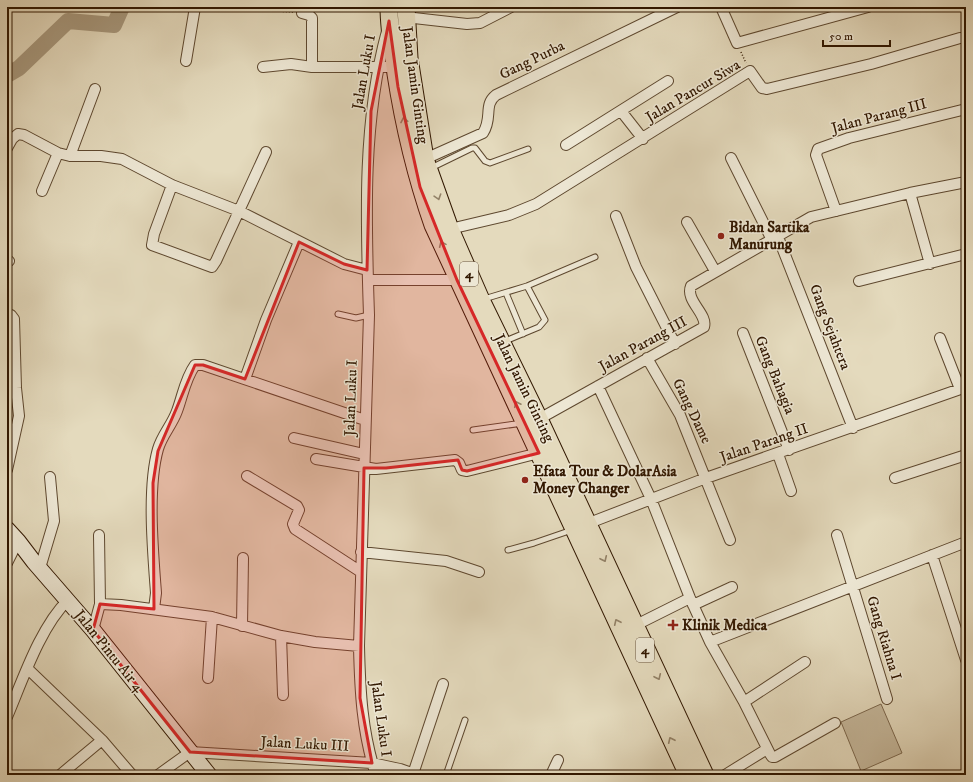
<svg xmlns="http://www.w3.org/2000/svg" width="973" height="782" font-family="'IM FELL DW Pica',serif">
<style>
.green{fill:#c6b99d;stroke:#7c684e}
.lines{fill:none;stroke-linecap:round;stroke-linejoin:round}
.river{stroke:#a7987d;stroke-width:16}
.service-casing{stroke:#5e482f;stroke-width:7}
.minor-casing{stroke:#5e482f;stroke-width:12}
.secondary-casing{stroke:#311700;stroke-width:17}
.trunk-casing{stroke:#311700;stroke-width:19}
.path{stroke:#311700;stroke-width:1.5;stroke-dasharray:1 2;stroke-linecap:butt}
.service{stroke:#ede7d4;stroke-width:5}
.minor{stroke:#ede7d4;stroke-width:10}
.secondary{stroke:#ede7d4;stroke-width:15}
.trunk{stroke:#e4dabd;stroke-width:17}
.oneway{stroke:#938268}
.marked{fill:#d62828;fill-opacity:0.2;stroke:#d62828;stroke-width:3;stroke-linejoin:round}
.poi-dot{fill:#8f2418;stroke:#ede7d4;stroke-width:1.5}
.labels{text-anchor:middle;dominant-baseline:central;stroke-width:3;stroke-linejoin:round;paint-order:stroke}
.shield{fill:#ede7d4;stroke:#695540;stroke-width:1}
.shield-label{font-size:14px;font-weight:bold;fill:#311700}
.street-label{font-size:15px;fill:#311700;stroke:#ede7d4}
.poi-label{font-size:15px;font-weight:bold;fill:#311700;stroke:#ede7d4;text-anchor:start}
</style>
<rect width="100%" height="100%" fill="#e4dabd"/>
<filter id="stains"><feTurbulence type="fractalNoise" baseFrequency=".005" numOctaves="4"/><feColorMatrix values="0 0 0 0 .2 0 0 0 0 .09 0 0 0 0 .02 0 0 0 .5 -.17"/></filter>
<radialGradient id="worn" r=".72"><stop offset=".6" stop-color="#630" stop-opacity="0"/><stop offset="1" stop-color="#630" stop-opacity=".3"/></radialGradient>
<path class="green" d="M881,704L902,753L861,771L841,722Z"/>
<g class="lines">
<path class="river" d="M7,75L19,68L68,21L114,25L122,7"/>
<defs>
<path id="service" d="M431,168L472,148H475L485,161L490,163L528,149
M506,293L523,334
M484,299L527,286L595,257
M338,314L356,318L369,315
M503,342L539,327L545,320L527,286
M473,430L523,423
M508,550L534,543L572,530
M446,775L465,720"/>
<path id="minor" d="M721,7L737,43L868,7
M302,13L309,15L312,18V67
M405,17L467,24L480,23L511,7
M186,61L195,7
M263,67L291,64L312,67H395
M621,111L643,139
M566,145L668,81
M7,148L12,139L18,134L24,135L58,153L70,156H101L122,159L172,185L239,211L344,264L367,270
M70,156L95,89
M731,158L772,240
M425,159L483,133C493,118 483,105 496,95L677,7
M172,185L154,234L152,245L212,267L216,261L266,152
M42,191L58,153
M910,193L930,264
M836,211L816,155L818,149L849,138L966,109
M616,216L636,267L675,344
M687,222L715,271
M450,229L509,215L536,204L750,71L762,88L767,89L871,64L960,38
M778,237L853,428
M7,260L9,261
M368,280H457
M859,281L966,254
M7,314L11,315L14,319L16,388L19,416L7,470
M743,333L789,450
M940,338L960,389
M647,358L680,415L730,540
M245,379L266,320L299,242
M598,386L651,499L690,598L710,642L744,702L770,754L772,757H775L835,723
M539,419L704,327C708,314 685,301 691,286L811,217L910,193L966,182
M294,438L364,454
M778,454L791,491
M316,459L376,469L455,460L459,463L462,470L467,471L539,453
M247,476L297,506L299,510L293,524L295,529L361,572
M895,478L966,455
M584,525L706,478L966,387
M99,535L100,604
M837,535L887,699
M361,552L446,561L479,572
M932,555L966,660
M7,563L18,541
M40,568L54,521L50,477
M693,605L732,587
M154,609L156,593C153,552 147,488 158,449C162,435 172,425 177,411C183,395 185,379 195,365H203L365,420
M242,626L243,558
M634,626L690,598
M93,630L100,604L121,605L212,617L281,636L315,642L359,646
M281,636L283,695
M710,642L966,542
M28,669L102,740L132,775
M208,678L212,617
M744,702L805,662
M7,717C22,682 40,627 68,600
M413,774L443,684
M60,775L102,740
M158,775L190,752L372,763L400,769L417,775
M376,775C362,732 360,691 359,646L369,315C366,221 362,123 387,31
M551,775L558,760
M725,775L767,749"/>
<path id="secondary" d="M7,529L18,541L34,562L93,630L209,775"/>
<path id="trunk" d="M389,7C389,29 393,52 396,74C404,126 416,176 433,225L688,775
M406,7L409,58L425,159L450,229L481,300L539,419L705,775"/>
</defs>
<use href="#service" class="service-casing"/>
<use href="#minor" class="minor-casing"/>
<use href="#secondary" class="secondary-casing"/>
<use href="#trunk" class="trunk-casing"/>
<path class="path" d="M205,7L293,12
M741,52L746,63
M76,773L83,775"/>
<use href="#service" class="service"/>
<use href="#minor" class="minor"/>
<use href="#secondary" class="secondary"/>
<use href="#trunk" class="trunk"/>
</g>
<defs><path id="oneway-chevron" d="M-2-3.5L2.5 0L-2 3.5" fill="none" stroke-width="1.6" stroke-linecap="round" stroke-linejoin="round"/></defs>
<g class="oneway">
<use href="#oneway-chevron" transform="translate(404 120) rotate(-101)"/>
<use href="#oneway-chevron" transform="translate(438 197) rotate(72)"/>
<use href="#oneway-chevron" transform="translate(442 244) rotate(-114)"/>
<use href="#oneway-chevron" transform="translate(517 404) rotate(-116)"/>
<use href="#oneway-chevron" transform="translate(604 559) rotate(65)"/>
<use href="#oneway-chevron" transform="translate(617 622) rotate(-115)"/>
<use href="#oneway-chevron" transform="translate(658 677) rotate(65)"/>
<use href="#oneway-chevron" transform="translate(671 740) rotate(-115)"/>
</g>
<path class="marked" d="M389,21L398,87L420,187L457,280L539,453L467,471L462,470L458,460L386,468H364L360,698L372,763L190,752L93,630L100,604L154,609L153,483L158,451L195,365H203L245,379L299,242L344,264L367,270L371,111Z"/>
<g class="poi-dot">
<circle cx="721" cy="236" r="4"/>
<circle cx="525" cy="480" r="4"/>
<path d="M671 619h4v4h4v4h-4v4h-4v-4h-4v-4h4z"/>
</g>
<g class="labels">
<g class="shield">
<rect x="460" y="262" width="18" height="24" rx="3"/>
<rect x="636" y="638" width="18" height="24" rx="3"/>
</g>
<g class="shield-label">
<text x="469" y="274">4</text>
<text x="645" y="650">4</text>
</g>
<g class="street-label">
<text transform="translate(532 60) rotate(-26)">Gang Purba</text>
<text transform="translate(364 72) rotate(-80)">Jalan Luku I</text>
<text transform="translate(415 85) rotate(82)">Jalan Jamin Ginting</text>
<text transform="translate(693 91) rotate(-31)">Jalan Pancur Siwa</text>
<text transform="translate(879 116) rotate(-15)">Jalan Parang III</text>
<text transform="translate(830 327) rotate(69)">Gang Sejahtera</text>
<text transform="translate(643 344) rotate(-29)">Jalan Parang III</text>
<text transform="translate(775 375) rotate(68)">Gang Bahagia</text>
<text transform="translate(524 388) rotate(64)">Jalan Jamin Ginting</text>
<text transform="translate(351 398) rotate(-88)">Jalan Luku I</text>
<text transform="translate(692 411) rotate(64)">Gang Dame</text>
<text transform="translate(764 443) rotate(-19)">Jalan Parang II</text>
<text transform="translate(884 638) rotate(73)">Gang Riahna I</text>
<text transform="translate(109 651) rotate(51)">Jalan Pintu Air 4</text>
<text transform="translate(381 719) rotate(82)">Jalan Luku I</text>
<text transform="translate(305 744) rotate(3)">Jalan Luku III</text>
</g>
<g class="poi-label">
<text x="729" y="227">Bidan Sartika<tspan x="729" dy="17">Manurung</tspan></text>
<text x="533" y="471">Efata Tour &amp; DolarAsia<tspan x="533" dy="17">Money Changer</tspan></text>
<text x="682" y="625">Klinik Medica</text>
</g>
</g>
<rect width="973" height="782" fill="none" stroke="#e4dabd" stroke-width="24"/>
<rect x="8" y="8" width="957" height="766" fill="none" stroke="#311700" stroke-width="2"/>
<rect x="12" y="12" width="949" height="758" fill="none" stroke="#311700"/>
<path d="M823 40v6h67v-6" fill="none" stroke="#311700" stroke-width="2"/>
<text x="829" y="40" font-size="12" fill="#311700" stroke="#ede7d4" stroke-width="3" paint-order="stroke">50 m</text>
<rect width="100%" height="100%" filter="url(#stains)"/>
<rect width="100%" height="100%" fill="url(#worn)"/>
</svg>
